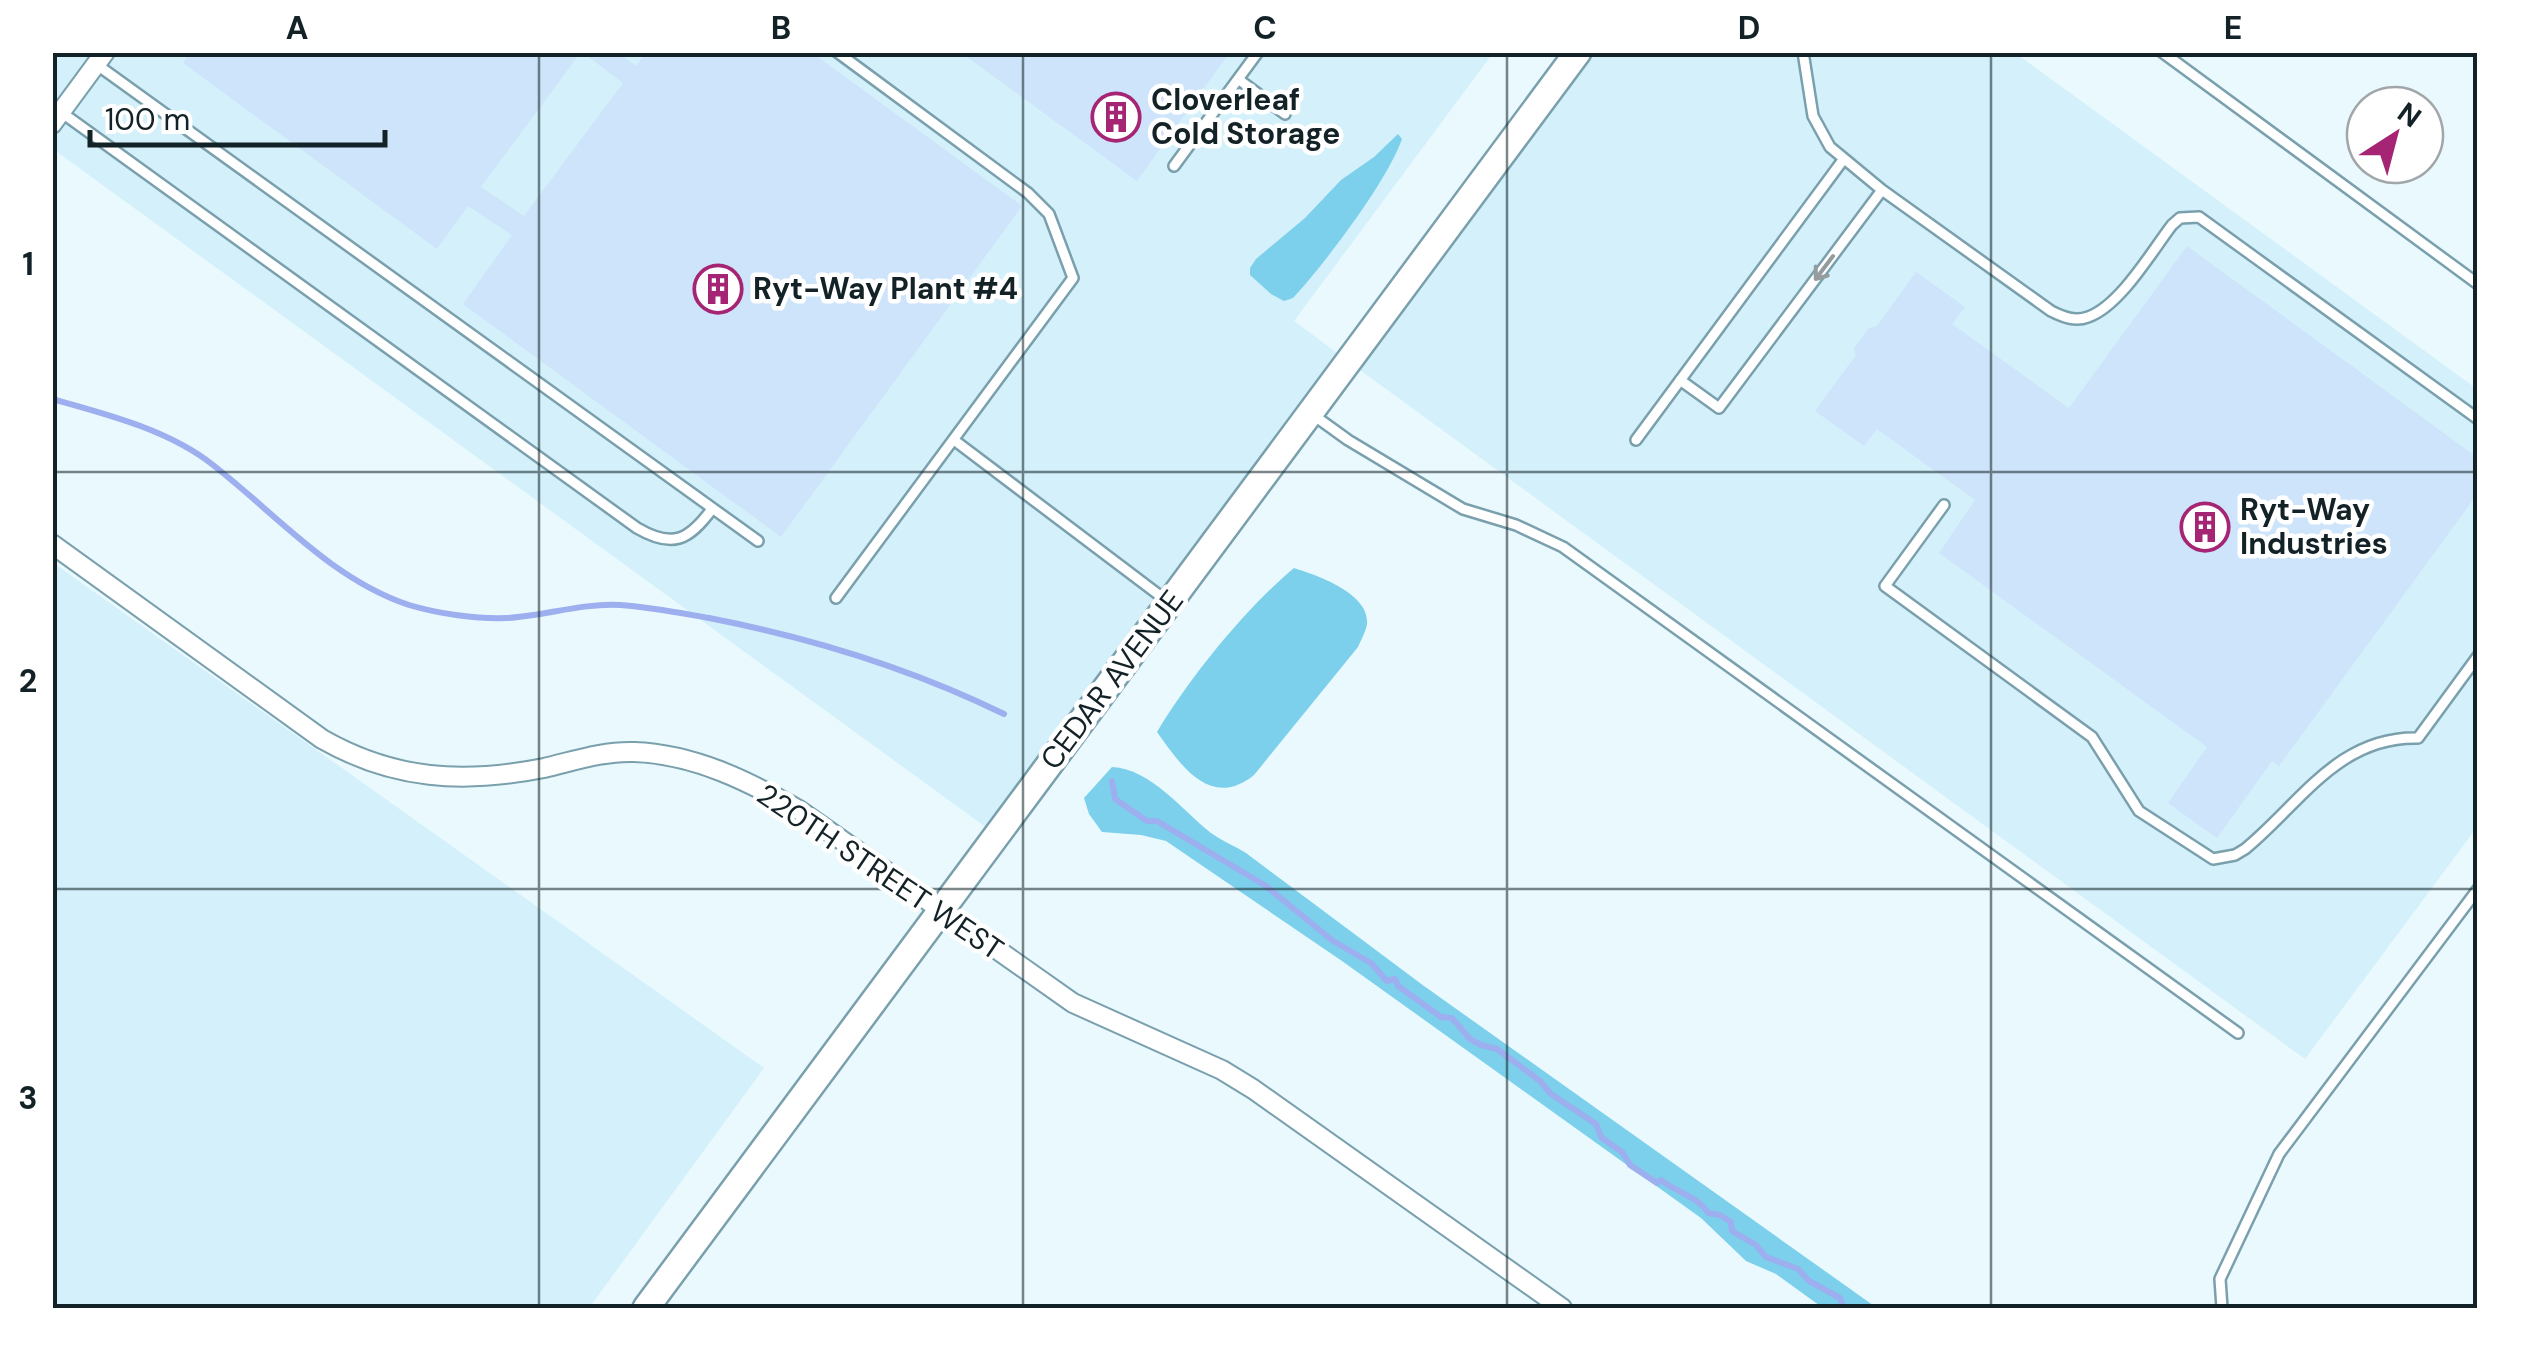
<svg xmlns="http://www.w3.org/2000/svg" width="2530" height="1361" font-family="'DM Sans',sans-serif">
	<style>
		.built { fill: #d3f0fb }
		.green { fill: #7cd0eb }
		.lines { fill: none; stroke-linecap: round; stroke-linejoin: round }
		.stream { stroke: #9dafef; stroke-width: 6 }
		.building { fill: #cee4fa }
		.lane-casing { stroke: #7aa0ad; stroke-width: 14 }
		.street-casing { stroke: #7aa0ad; stroke-width: 22 }
		.secondary-casing { stroke: #7aa0ad; stroke-width: 30 }
		.lane { stroke: #fff; stroke-width: 9 }
		.street { stroke: #fff; stroke-width: 18 }
		.secondary { stroke: #fff; stroke-width: 25 }
		.oneway { stroke: #959c9e }
		.grid { fill: none; stroke: #132227; stroke-width: 2.5; stroke-opacity: 0.55 }
		.labels { text-anchor: middle; stroke-width: 9; stroke-linejoin: round; paint-order: stroke }
		.poi-label { font-size: 30px; font-weight: bold; fill: #132227; stroke: #fff; text-anchor: start }
		.street-label { font-size: 30px; fill: #132227; stroke: #fff }
		.neatline { fill: none; stroke: #132227; stroke-width: 4 }
		.grid-label { font-size: 32px; text-anchor: middle; font-weight: bold; fill: #132227 }
	</style>
	<rect width="100%" height="100%" fill="#e9f9fe"/>
	<path class="built" d="M53 53H1493L1294 321 1349 362 1578 53H2015L2477 389V827L2305 1059 1349 362 998 836 53 149Z
		M52 562 764 1068 589 1308H53Z"/>
	<path class="green" d="M1398 134 1402 139C1388 180 1324 265 1293 298L1284 301 1271 294 1250 275V268L1256 259 1305 218 1341 180 1374 157Z
		M1294 568C1316 575 1370 593 1367 624 1366 631 1361 640 1358 647L1254 775C1211 810 1181 766 1157 732 1190 677 1245 609 1294 568Z
		M1112 767C1151 769 1182 810 1211 833 1222 841 1235 846 1246 853L1424 986 1877 1308H1823L1776 1274 1746 1261 1701 1218 1342 961 1166 841 1141 835 1102 832 1089 814 1084 798Z"/>
	<g class="lines">
		<path class="stream" d="M52 399C106 414 169 430 213 465 276 514 331 579 409 605 439 614 476 619 507 618 545 616 581 603 620 605 650 607 680 613 709 618 812 638 910 668 1004 714
			M1112 781 1115 799 1147 821H1157L1266 886 1333 941 1371 963 1387 981 1395 979 1398 986 1441 1017 1452 1018 1470 1039 1481 1045 1497 1049 1540 1081 1551 1094 1596 1124 1601 1137 1623 1153 1630 1165 1657 1183 1661 1180C1677 1193 1698 1196 1708 1213L1720 1215 1731 1222 1732 1231 1756 1245 1766 1257 1798 1269 1809 1281 1840 1298 1844 1308"/>
	</g>
	<path class="building" d="M190 52H581L481 187 524 216 623 83 582 52H618L636 66 646 52H811L1022 206 781 537 463 304 512 235 468 206 437 249 183 63Z
		M960 52H1230L1137 181Z
		M2187 246 2478 458V493L2279 766 2272 761 2217 838 2168 803 2207 747 1939 553 1975 500 1877 429 1864 446 1815 411 1856 355 1854 348 1869 328 1877 326 1916 272 1965 307 1952 324 2069 408Z"/>
	<g class="lines">
		<g class="lane-casing">
			<path id="lane" d="M1803 52 1813 116 1830 147 1882 190 2051 311C2063 317 2075 322 2088 317 2120 306 2152 251 2172 225L2180 218 2199 217 2478 419
				M2162 52 2478 284
				M96 64 758 541
				M1238 79 1285 114
				M61 112 637 528C673 549 689 540 712 509
				M1174 166 1258 52
				M1680 380 1719 408 1882 190
				M1312 414 1348 440 1463 509 1516 525 1563 547 2238 1033
				M954 440 1167 601
				M1636 440 1843 160
				M1944 505 1885 586 2092 737 2139 811 2213 859 2235 855 2245 849C2300 804 2338 736 2418 738L2478 656
				M836 598 1073 278 1049 214 1028 193 837 52
				M2222 1308 2220 1279 2279 1154 2478 889"/>
		</g>
		<g class="street-casing">
			<path id="street" d="M52 124 105 52
				M52 544 322 739C394 780 463 784 544 768 574 761 603 751 634 752 694 754 748 781 799 810L1073 1003 1222 1070 1253 1089 1562 1308"/>
		</g>
		<g class="secondary-casing">
			<path id="secondary" d="M646 1308 1578 52"/>
		</g>
		<use href="#lane" class="lane"/>
		<use href="#street" class="street"/>
		<use href="#secondary" class="secondary"/>
	</g>
	<defs><path id="oneway-shaft" d="M-6 0H5M1.5-3L5.5 0L1.5 3" fill="none" stroke-width="1.6" stroke-linecap="round" stroke-linejoin="round" transform="scale(2.5)"/></defs>
	<use class="oneway" href="#oneway-shaft" transform="translate(1824 268) rotate(127)"/>
	<path class="grid" d="M539 52V1308M1023 52V1308M1507 52V1308M1991 52V1308M52 472H2478M52 889H2478"/>
	<defs>
		<g id="building-ring" transform="scale(2.5)"><circle r="9.5" fill="#fff" stroke="#a52474" stroke-width="1.5"/><path d="M-4-6H4V6H1V3H-1V6H-4ZM-2.5-4.3h1.7v1.8h-1.7ZM.8-4.3h1.7v1.8H.8ZM-2.5-1h1.7V.8h-1.7ZM.8-1h1.7V.8H.8Z" fill="#a52474"/></g>
	</defs>
	<g fill-rule="evenodd">
		<use href="#building-ring" x="1116" y="117"/>
		<use href="#building-ring" x="718" y="289"/>
		<use href="#building-ring" x="2205" y="527"/>
	</g>
	<g class="labels">
		<g class="poi-label">
			<text x="1151" y="110">Cloverleaf<tspan x="1151" dy="34">Cold Storage</tspan></text>
			<text x="753" y="299">Ryt-Way Plant #4</text>
			<text x="2240" y="520">Ryt-Way<tspan x="2240" dy="34">Industries</tspan></text>
		</g>
		<g class="street-label">
			<text transform="translate(1112 680) rotate(-53)" y="10">CEDAR AVENUE</text>
			<text transform="translate(880 872) rotate(34)" y="10">220TH STREET WEST</text>
		</g>
	</g>
	<rect width="2530" height="1361" fill="none" stroke="#ffffff" stroke-width="110"/>
	<g transform="translate(2395 135) rotate(36)"><circle r="48" fill="#ffffff" stroke="#a1a7a9" stroke-width="2.5"/>
	<path d="M0-8L18 38L0 25L-18 38Z" fill="#a52474"/>
	<text y="-15" font-size="28" font-weight="bold" text-anchor="middle" fill="#132227">N</text>
	</g>
	<path d="M90 130v15h295v-15" fill="none" stroke="#132227" stroke-width="5"/>
	<text x="105" y="130" font-size="30" fill="#132227" stroke="#ffffff" stroke-width="8" paint-order="stroke">100 m</text>
	<rect x="55" y="55" width="2420" height="1251" class="neatline"/>
	<g class="grid-label">
		<text x="297" y="39">A</text>
		<text x="781" y="39">B</text>
		<text x="1265" y="39">C</text>
		<text x="1749" y="39">D</text>
		<text x="2233" y="39">E</text>
		<text x="28" y="275">1</text>
		<text x="28" y="692">2</text>
		<text x="28" y="1109">3</text>
	</g>
</svg>
